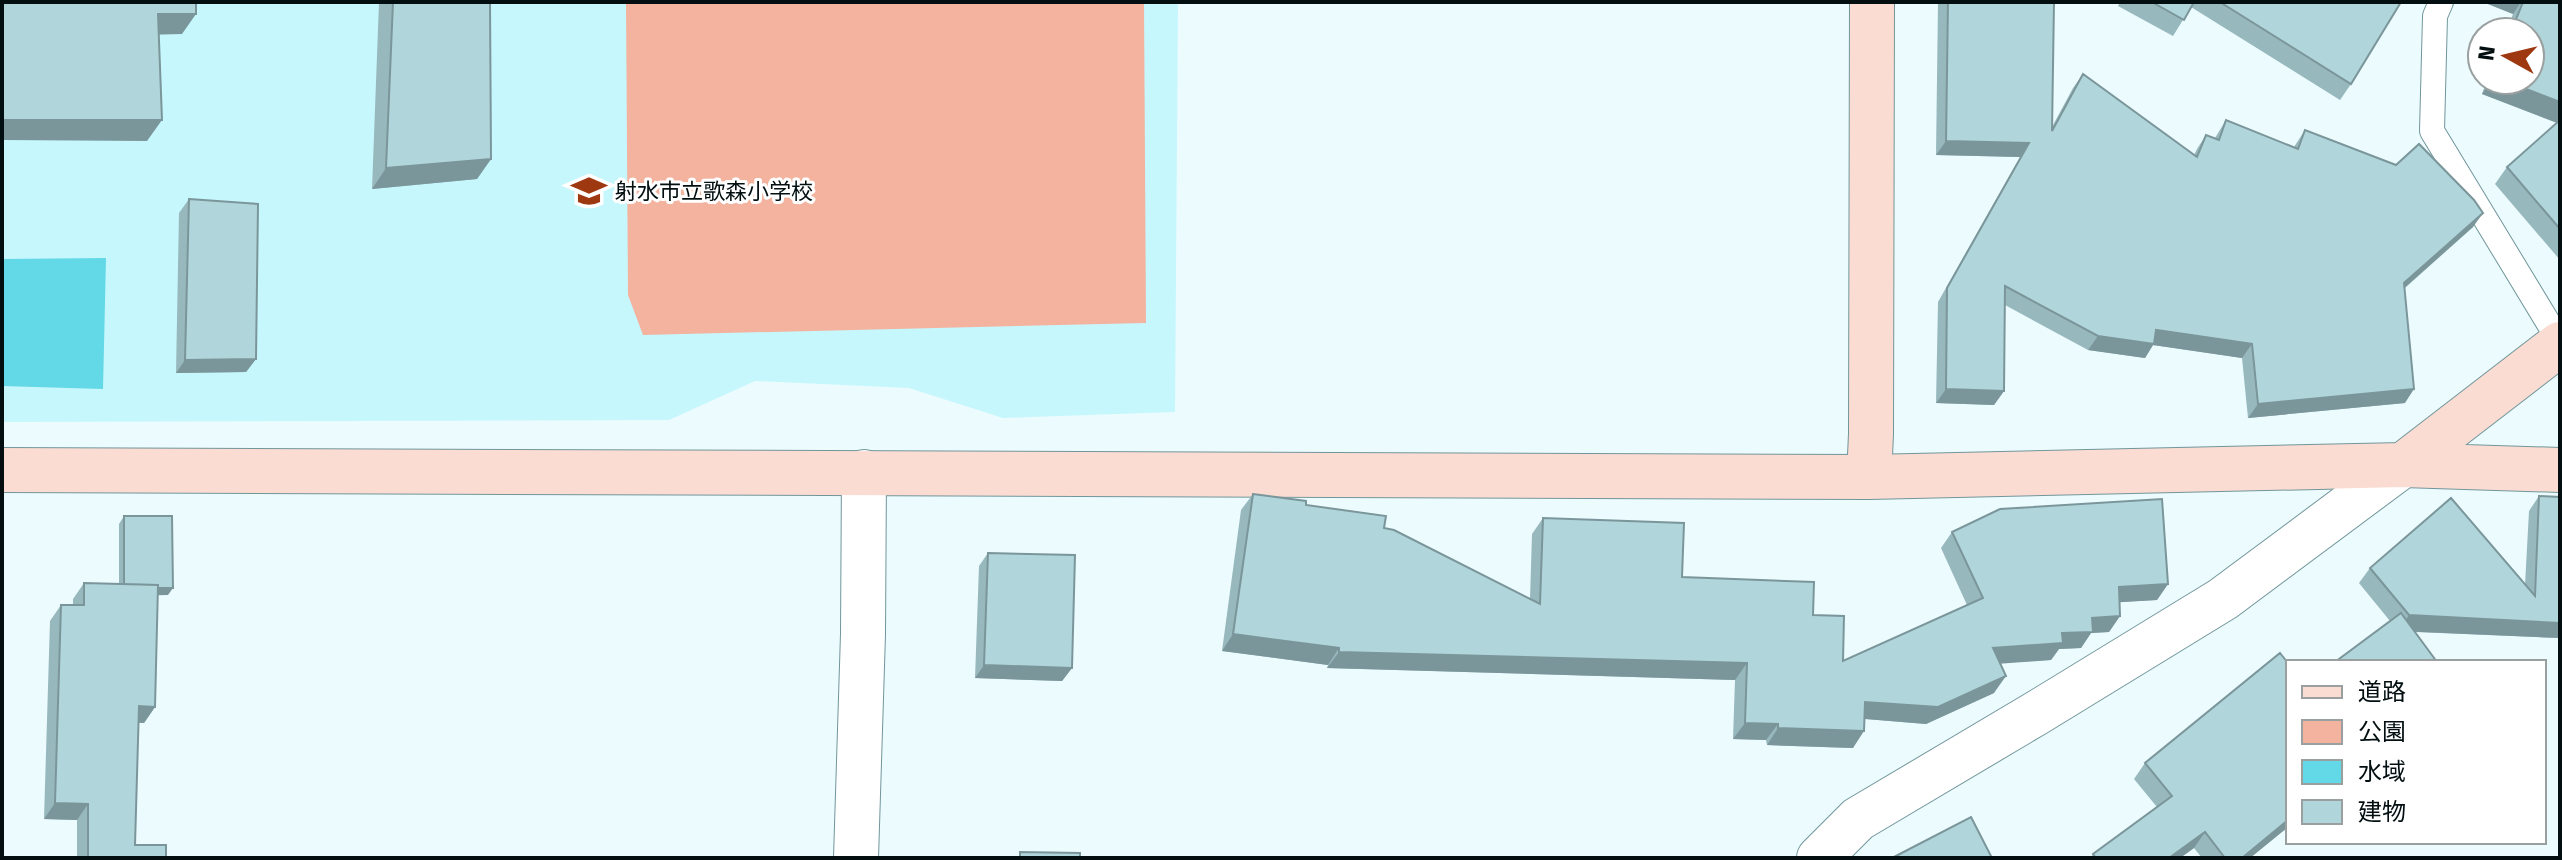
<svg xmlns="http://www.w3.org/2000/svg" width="2562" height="860" font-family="'Fira Sans','Noto Sans JP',sans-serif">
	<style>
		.built { fill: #c6f7fd }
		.green { fill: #f3b39f }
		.water { fill: #63d8e6 }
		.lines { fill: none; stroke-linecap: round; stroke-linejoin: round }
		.lane-casing { stroke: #71969b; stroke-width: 26 }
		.street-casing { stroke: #71969b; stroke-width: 46 }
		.secondary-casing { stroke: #71969b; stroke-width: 46 }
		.lane { stroke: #fff; stroke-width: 24 }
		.street { stroke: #fff; stroke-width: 44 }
		.secondary { stroke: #fbdcd2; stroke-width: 44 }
		.wall { fill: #97b8bd }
		.shaded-wall { fill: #7b969a }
		.building { fill: #b0d6dc; stroke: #7b969a; stroke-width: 2 }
		.labels { text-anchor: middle; stroke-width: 6; stroke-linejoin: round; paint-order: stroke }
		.poi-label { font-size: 22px; fill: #020e10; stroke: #fff; text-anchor: start }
	</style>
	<rect width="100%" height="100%" fill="#ecfbfe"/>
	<path class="built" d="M2 2H1178L1175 412 1003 418 909 388 755 381 669 420 2 422Z"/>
	<path class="green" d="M626 2H1144L1146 323 643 335 628 295Z"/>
	<path class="water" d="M106 258 103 389 2 386V259Z"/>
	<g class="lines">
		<g class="lane-casing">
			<path id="lane" d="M2441 2 2435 16 2432 131 2560 342"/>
		</g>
		<g class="street-casing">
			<path id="street" d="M856 858 863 634 864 472
				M1819 858 1858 819 2035 714 2223 599 2403 465"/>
		</g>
		<g class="secondary-casing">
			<path id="secondary" d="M2403 465 2560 344
				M2 470 1869 477 2403 465 2560 470
				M1869 477 1871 434 1872 2"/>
		</g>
		<use href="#lane" class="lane"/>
		<use href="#street" class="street"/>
		<use href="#secondary" class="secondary"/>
	</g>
	<path class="wall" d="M379 2H490L491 159 477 179 372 189Z
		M1938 2H2054L2052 127 2073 88 2083 74 2194 155 2197 149 2206 135 2215 138 2226 120 2294 147 2305 130 2473 227 2405 288V403L2248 418 2242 358 2153 345 2145 358 2088 350 2005 305 2004 391 1994 405 1936 403 1938 302 2020 157 1936 155Z
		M2120 2H2401L2351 84 2340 100 2191 7 2173 36 2118 6Z
		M2483 2H2560V260L2495 184 2507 167 2557 123 2482 94 2487 80H2530V32H2506L2513 14Z
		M189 199 256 359 246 372 176 373 179 213Z
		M1253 494 1306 505 1384 528 1530 599 1532 534 1543 518 1682 577 1813 615 1843 661 1967 605 1941 548 1952 532 2168 584 2157 600 2120 602V616L2109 632 2091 633 2081 648 2059 649 2051 660 2000 663 1994 693 1926 724 1865 719 1853 748 1767 745 1766 740 1733 739 1735 680 1327 668 1328 665 1222 651 1241 510Z
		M2539 496 2560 497V638L2415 632 2390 621 2359 583 2370 568 2525 585 2529 511Z
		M124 516 168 595H158L155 707 144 723H138L135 845 166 858H77V820L44 819 50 621 61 605H73V599L84 583 119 584V524Z
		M988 553 1072 668 1062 681 975 678 979 566Z
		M2288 663V827L2250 858H2202L2194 848 2180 858H2091L2093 854 2157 807 2134 779 2145 763Z"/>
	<path class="shaded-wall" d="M2483 2H2521L2513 14Z
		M158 14H196L182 34 143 35Z
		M2491 80H2503L2560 102V124L2482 94Z
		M2 120H162L147 141 2 140Z
		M1946 141 2029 143 2020 157 1936 155Z
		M491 159 477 179 372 189 386 168Z
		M2483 213 2473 227 2394 297 2404 283Z
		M2156 330 2252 344 2242 358 2153 345 2145 358 2088 350 2098 336Z
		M256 359 246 372 176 373 185 360Z
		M1946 389 2004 391 1994 405 1936 403Z
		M2414 389 2405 403 2248 418 2258 404Z
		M2168 584 2157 600 2107 603 2119 587Z
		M124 588H173L168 595 119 596Z
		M2409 615 2560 623V638L2398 631Z
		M2120 616 2109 632 2091 633 2081 648 2059 649 2051 660 1982 665 1993 648 2062 633 2092 618Z
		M1233 634 1339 648 1328 665 1222 651Z
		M1339 652 1747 663 1735 680 1327 668Z
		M984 665 1072 668 1062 681 975 678Z
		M2006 676 1994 693 1926 724 1854 718 1865 702Z
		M139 706 155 707 144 723 128 722Z
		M1745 723 1778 724 1766 740 1733 739Z
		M1778 728 1864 731 1853 748 1767 745Z
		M55 803 88 804 77 820 44 819Z
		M2288 820V827L2250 858H2242Z
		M2205 832 2194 848 2180 858H2169Z"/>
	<path class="building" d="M2 2H196V14H158L162 120H2Z
		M393 2H490L491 159 386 168Z
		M1948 2H2054L2052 131 2083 74 2197 157 2206 135 2219 140 2226 120 2298 149 2305 130 2396 165 2419 144 2474 200 2483 213 2404 283 2414 389 2258 404 2252 344 2156 330 2154 344 2098 336 2005 286 2004 391 1946 389 1947 288 2029 143 1946 141Z
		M2152 2H2194L2184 20Z
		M2220 2H2401L2351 84Z
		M2523 2H2560V102L2503 80H2530V32H2511Z
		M2560 120V229L2507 167Z
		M189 199 258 204 256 359 185 360Z
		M1253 494 1306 501V505L1386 516 1384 528 1394 530 1540 604 1543 518 1684 523 1682 577 1814 582 1813 615 1844 616 1843 661 1983 598 1952 532 2000 509 2162 499 2168 584 2119 587 2120 616 2092 618 2093 632 2062 633 2063 643 1993 648 2006 676 1938 707 1865 702 1864 731 1778 728V724L1745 723 1747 663 1339 652V648L1233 634Z
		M2539 496 2560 497V623L2409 615 2370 568 2451 498 2535 596Z
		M124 516H172L173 588H158V585L124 584Z
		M988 553 1075 555 1072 668 984 665Z
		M84 583 158 585 155 707 139 706 135 845H166V858H88V804L55 803 61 605H84Z
		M2401 613 2437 662H2335Z
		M2280 653 2288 663V820L2242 858H2225L2205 832 2169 858H2096L2093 854 2172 796 2145 763Z
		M1971 817 1992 858H1892Z
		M1020 852 1080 853V858H1020Z"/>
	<defs>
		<g id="school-bare" transform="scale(2.76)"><path d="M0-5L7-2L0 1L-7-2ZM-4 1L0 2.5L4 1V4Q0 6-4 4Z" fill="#9e3810" stroke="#fff" stroke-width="2.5" paint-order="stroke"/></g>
	</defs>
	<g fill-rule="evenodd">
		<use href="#school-bare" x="589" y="191"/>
	</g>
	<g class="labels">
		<g class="poi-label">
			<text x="615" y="199">射水市立歌森小学校</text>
		</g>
	</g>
	<rect width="2562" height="860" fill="none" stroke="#020e10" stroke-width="8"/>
	<rect x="2286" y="660" width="260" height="184" fill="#ffffff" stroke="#9a9f9f" stroke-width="2"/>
	<rect x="2302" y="686" width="40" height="12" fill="#fbdcd2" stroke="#9a9f9f" stroke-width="2"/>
	<text x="2358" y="700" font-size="24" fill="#020e10">道路</text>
	<rect x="2302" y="720" width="40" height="24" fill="#f3b39f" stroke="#9a9f9f" stroke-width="2"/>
	<text x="2358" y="740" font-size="24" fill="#020e10">公園</text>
	<rect x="2302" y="760" width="40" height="24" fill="#63d8e6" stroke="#9a9f9f" stroke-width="2"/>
	<text x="2358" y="780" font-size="24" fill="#020e10">水域</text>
	<rect x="2302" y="800" width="40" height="24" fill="#b0d6dc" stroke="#9a9f9f" stroke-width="2"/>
	<text x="2358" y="820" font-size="24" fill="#020e10">建物</text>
	<g transform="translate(2506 56) rotate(278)"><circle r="38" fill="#ffffff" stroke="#9a9f9f" stroke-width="2"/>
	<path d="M0-6L14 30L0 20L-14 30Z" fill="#9e3810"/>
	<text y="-12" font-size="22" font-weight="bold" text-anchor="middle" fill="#020e10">N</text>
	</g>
</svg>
